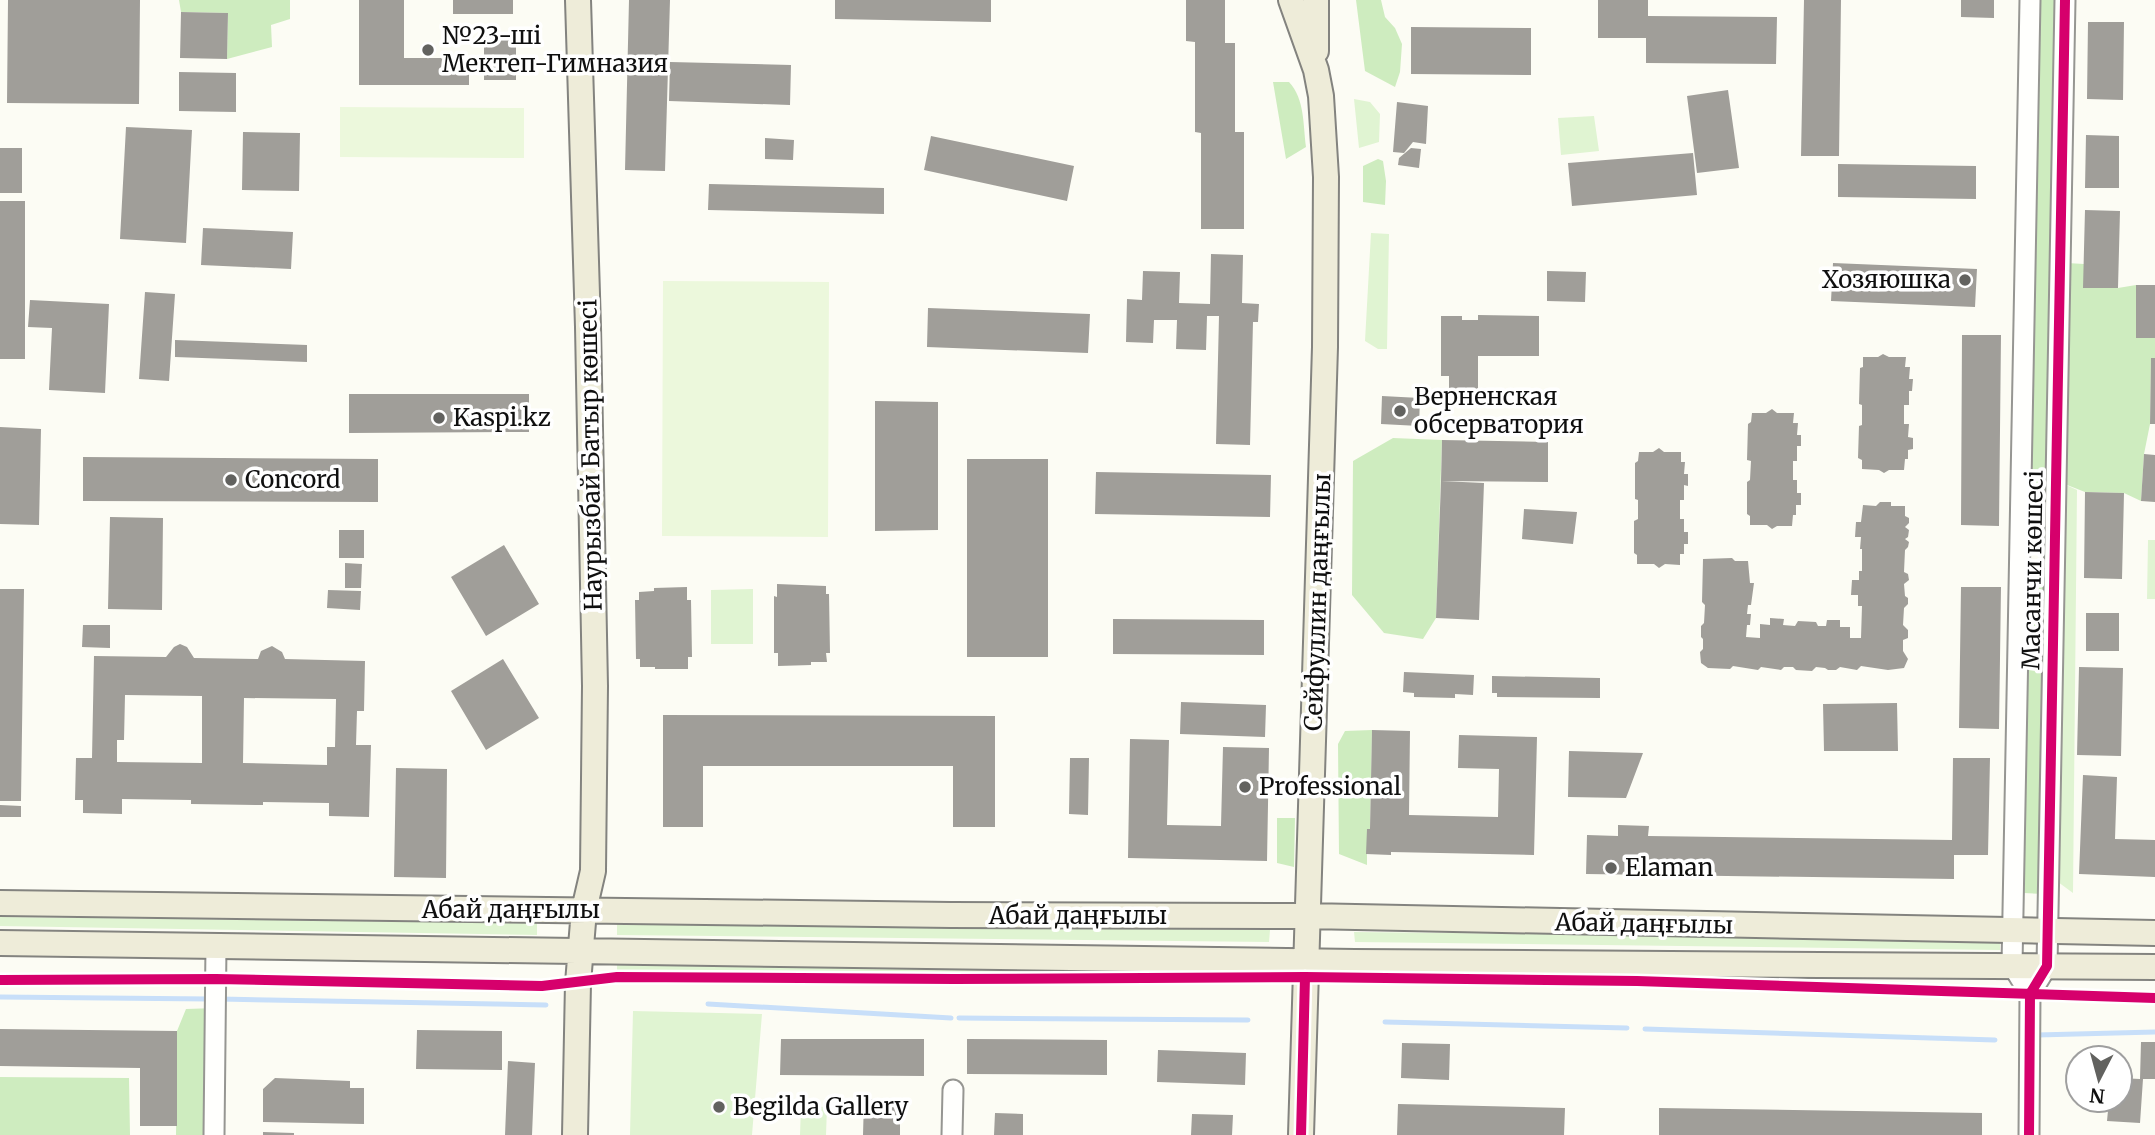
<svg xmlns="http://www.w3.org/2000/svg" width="2155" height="1135" font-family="Merriweather,serif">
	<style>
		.green { fill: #e0f4d2 }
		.forest { fill: #ceecbf }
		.pitch { fill: #ecf8dc }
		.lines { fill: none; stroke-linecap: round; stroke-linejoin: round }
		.stream { stroke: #c8dff9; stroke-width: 5 }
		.building { fill: #a09e99; fill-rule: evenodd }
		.minor-casing { stroke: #969692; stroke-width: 23 }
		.major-casing { stroke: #83837f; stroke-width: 28 }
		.minor { stroke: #fffffd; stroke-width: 19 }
		.major { stroke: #eeecd9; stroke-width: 24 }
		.cycleway-casing { stroke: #fff; stroke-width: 15 }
		.cycleway { stroke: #d6006c; stroke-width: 10 }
		.poi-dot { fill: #62625f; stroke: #fff; stroke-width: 2.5 }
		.labels { text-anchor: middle; stroke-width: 7; stroke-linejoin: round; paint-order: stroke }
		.poi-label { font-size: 24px; fill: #0f0f0f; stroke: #fff; text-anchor: start }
		.street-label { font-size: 24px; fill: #0f0f0f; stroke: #fff }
	</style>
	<rect width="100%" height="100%" fill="#fcfcf4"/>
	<path class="green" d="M1354 99 1370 102 1380 114 1379 142 1359 148Z
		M1594 116 1599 151 1561 155 1558 118Z
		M1371 233 1389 234 1387 349H1378L1365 341Z
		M2062 483 2077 490 2073 893 2058 882Z
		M2148 540H2155V599H2147Z
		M753 589V644H711V590Z
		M0 917 537 923V935L0 926Z
		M617 923 1270 930 1269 942 617 935Z
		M1354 932 2000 939V950L1355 942Z
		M617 952 1269 961V978L617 977Z
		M633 1011 762 1014 752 1135H630Z
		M801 1106 827 1107 826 1135H800Z"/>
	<path class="forest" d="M179 0H290V19L271 25 272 47 227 59 228 13 181 12Z
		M1356 0H1381L1385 17 1395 28 1402 44 1400 72 1395 87 1365 71Z
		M2037 0H2058L2050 549 2044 553 2031 549Z
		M1273 82H1289C1305 99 1303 125 1306 147L1286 159Z
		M1378 159 1383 161 1386 181 1385 205 1363 202V166Z
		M2067 263 2084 264V287L2118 288 2136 285V337L2155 338V358H2151L2150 424 2144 454 2141 501 2124 493 2085 492 2062 483Z
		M1393 438 1442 440 1436 618 1423 639 1384 633 1352 595 1353 461Z
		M2037 568 2047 569 2044 894 2024 893 2029 574Z
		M1372 730 1370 829 1367 830V865L1339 854 1338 744 1345 731Z
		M1277 818H1295L1294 867 1277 863Z
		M216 1008 214 1135H176L177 1031 186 1009Z
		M0 1077 129 1078 130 1135H0Z"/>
	<path class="pitch" d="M340 107 524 108V158L340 157Z
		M663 281 829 282 828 537 662 536Z"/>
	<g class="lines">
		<path class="stream" d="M0 997 210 999
			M220 999 546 1005
			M708 1004 951 1018
			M959 1018 1248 1020
			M1385 1022 1627 1028
			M1645 1029 1995 1040
			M2037 1035 2155 1032"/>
	</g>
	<path class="building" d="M8 0H140L139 104 7 103Z
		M359 0H404V58H469V85H359Z
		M453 0H513V14H453Z
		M629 0H670L665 171 625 170Z
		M835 0H991V22L835 19Z
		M1186 0H1225V43H1235V132H1244V229H1201V133L1195 132V42L1186 41Z
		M1598 0H1648V16L1777 17 1776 64 1646 63V38H1598Z
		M1804 0H1841L1839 156H1801Z
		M1961 0H1994V18L1961 17Z
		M181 12 228 13 227 59 180 58Z
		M2088 22H2124L2123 100 2087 99Z
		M1411 27 1531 28V75L1411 74Z
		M484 33H516V80H484Z
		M670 62 791 65 790 105 669 101Z
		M179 72 236 73V112L179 111Z
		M1728 90 1739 168 1697 173 1687 96Z
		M1397 102 1428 106 1426 144 1413 142 1404 153 1393 152Z
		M126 127 192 130 186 243 120 239Z
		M243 132 300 133 299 191 242 190Z
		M2086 135 2119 136V188H2085Z
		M931 136 1074 166 1067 201 924 170Z
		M765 138 794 140 793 160 765 159Z
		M0 148H22V193H0Z
		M1411 148 1421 149 1419 168 1398 165 1399 158Z
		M1693 153 1697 195 1572 206 1568 163Z
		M1838 164 1976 166V199L1838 197Z
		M709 184 884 188V214L708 210Z
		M0 201H25V359H0Z
		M2085 210 2120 211 2118 288H2083Z
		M203 228 293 232 291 269 201 265Z
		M1211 254 1243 255 1242 303 1259 304 1258 322H1253L1250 445 1216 444 1219 316H1207L1206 350 1176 349 1177 320H1154L1153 343 1126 342 1127 299 1142 300 1143 271 1180 272 1179 303 1210 304Z
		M1833 263 1977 269 1975 307 1831 301Z
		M1547 271 1586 272 1585 302 1547 301Z
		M2136 285H2155V338H2136Z
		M145 292 175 294 169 381 139 379Z
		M30 300 109 304 105 393 49 390 52 328 28 327Z
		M928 308 1090 314 1088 353 927 347Z
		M1478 315 1539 316V356H1478V398H1449V376H1441V316H1462V320H1478Z
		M1962 335H2001L1999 526 1961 525Z
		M175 340 307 345V362L175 357Z
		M1883 354 1889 357H1906L1905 367H1910L1909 379H1913L1912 391H1909V405H1904V424H1909L1908 437 1913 438V449L1908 450V459H1905L1904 470H1889L1884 473 1879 470 1862 469V460L1858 458 1859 426 1862 425V405L1859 404 1860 368 1863 367V357H1878Z
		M2151 358H2155V424H2150Z
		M349 394H529V432L349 433Z
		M1382 396 1420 398 1419 426 1381 424Z
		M875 401 938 402V530L875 531Z
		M1772 409 1777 413H1794L1793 423H1798L1797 435H1801V446H1797V461H1793V480H1797V493H1801V505H1796V515H1793L1792 526H1777L1772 529 1767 525H1750V516L1747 514V482L1750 480 1751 461 1747 460 1748 424 1751 422 1752 413H1766Z
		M0 427 41 429 39 525 0 524Z
		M1442 440 1548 442V482L1441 481Z
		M1659 448 1664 452H1681V462H1685L1684 474H1688V486L1684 485V500H1680V519H1684V532H1688V544H1684V554H1680V565L1665 564 1659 568 1654 564H1637V555L1634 553V521L1638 519V500L1635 499V463L1638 461 1639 452H1653Z
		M2144 454 2155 455V502L2141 501Z
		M83 457 378 459V502L83 501Z
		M967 459H1048V657H967Z
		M1096 472 1271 475 1270 517 1095 514Z
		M1441 481 1484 483 1479 620 1436 618Z
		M2085 492 2124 493 2122 579 2084 578Z
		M1880 502H1891V506H1905V516L1909 518V523L1905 527 1909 530 1908 537 1905 539 1909 542 1908 547 1905 550 1904 572 1908 574 1909 580 1904 584 1905 596 1908 598V604L1904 608 1903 625 1908 630V638L1903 640V651L1908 659 1904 668 1888 670 1861 666 1857 670 1840 667 1836 670H1828L1825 668 1816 667 1812 671 1796 670 1793 667H1784L1781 670 1761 667 1758 670 1733 666 1730 669 1708 668 1701 663 1700 652 1703 649V639L1701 637V626L1704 623 1705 605 1702 602 1703 559 1732 558 1735 561H1748L1750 583H1754L1751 605H1748L1747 614H1751L1750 625H1747L1746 637 1760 638V624L1770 625V618L1784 619 1783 625 1795 626 1798 621 1816 622 1818 626H1826L1827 620H1840V627H1850V638H1861L1862 606H1858V595H1851L1852 580H1859V571H1862V549H1860L1861 537H1855L1856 522H1861L1863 505 1876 506Z
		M1524 509 1577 512 1573 544 1522 539Z
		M110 517 163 518 162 610 108 609Z
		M339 530H364V558H339Z
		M504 545 539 604 486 636 451 577Z
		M345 563 362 564 361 588H345Z
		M777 584 826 586V594H829L830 653H826L827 662H811V665L778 666V653H774V596L777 597Z
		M687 587V600H691L692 657H688V669H655V667H640V659H636L635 600H639V592L654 591V588Z
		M1961 587H2001L1999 729 1959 728Z
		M0 589H24L21 801H0Z
		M328 590 361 591 360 610 327 608Z
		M2086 613H2119V651H2086Z
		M1113 619 1264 620V655L1113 654Z
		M83 625H110V648L82 647Z
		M180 644 187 647 194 658 258 659 261 651 272 646 282 652 285 659 365 661 364 711H357L356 745H371L369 817 329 816V803L263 802V805L191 804V800L122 799V814L83 813V800H75L76 758H92L94 656 166 657 174 647ZM125 695 202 696V763L117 762V740H124ZM244 698 336 699 335 747H327V765L243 763Z
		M503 659 539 718 486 750 451 691Z
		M2079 667 2123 668 2121 756 2077 755Z
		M1404 672 1474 675 1473 695 1455 694V698L1414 697V693L1403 692Z
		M1492 676 1600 678V698L1497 697V693H1492Z
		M1181 702 1266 705 1265 737 1180 734Z
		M1897 703 1898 751H1824L1823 704Z
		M663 715 995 716V827H953V766H703V827H663Z
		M1372 730 1410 731 1409 815 1498 817 1499 769 1458 768 1459 735 1537 737 1534 855 1391 852V855L1366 854 1367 829H1370Z
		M1130 739 1169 740 1167 825 1221 826 1223 747 1269 748 1267 861 1128 858Z
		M1569 751 1643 753 1626 798 1568 797Z
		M1070 758H1089L1088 815 1069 814Z
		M1953 758H1990L1988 855H1954V879L1586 874 1587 835 1618 836V825L1649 826 1648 836 1952 840Z
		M396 768 447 769 446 878 394 877Z
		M2083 775 2117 777 2115 839 2155 840V877L2079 874Z
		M0 805 21 806V817H0Z
		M0 1029 177 1031V1126H140V1068L0 1066Z
		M417 1030 502 1031V1070L416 1069Z
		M781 1039H924V1076L780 1075Z
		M967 1039 1107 1040V1075L967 1074Z
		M2141 1042H2155V1079H2143L2140 1123 2107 1121 2109 1100H2120V1078L2140 1079Z
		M1402 1043 1450 1044 1449 1080 1401 1078Z
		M1158 1050 1246 1053 1245 1085 1157 1082Z
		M508 1061 535 1063 532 1135H505Z
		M275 1078 350 1081V1088H364V1124L263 1122V1089Z
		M864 1099 900 1100V1135H863Z
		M1398 1104 1565 1108 1564 1135H1397Z
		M1659 1108 1982 1113V1135H1659Z
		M995 1113 1023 1114V1135H994Z
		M1192 1114 1233 1115 1232 1135H1191Z
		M263 1132 294 1133V1135H263Z"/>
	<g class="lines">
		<g class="minor-casing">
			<path id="minor" d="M2030 994 2012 965 2030 0
				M214 1135 216 945
				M952 1135 953 1090
				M2029 1135 2030 994 2047 966 2065 0"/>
		</g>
		<g class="major-casing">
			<path id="major" d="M1291 0 1316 70 1321 96 1326 177 1325 347 1301 1135
				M1316 0V51
				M0 903 951 915 1307 916 2155 933
				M0 943 1355 962 2155 967
				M575 1135 578 983 584 910 593 871 595 686 588 327 578 0"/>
		</g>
		<use href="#minor" class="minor"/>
		<use href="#major" class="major"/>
		<g class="cycleway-casing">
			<path id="cycleway" d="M0 980 216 979 542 986 617 977 954 979 1305 977 1637 981 2155 998
				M1301 1135 1305 977
				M2029 1135 2030 994 2047 966 2065 0"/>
		</g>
		<use href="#cycleway" class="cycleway"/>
	</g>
	<g class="poi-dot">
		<circle cx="428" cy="50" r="7"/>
		<circle cx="1965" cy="280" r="7"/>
		<circle cx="1400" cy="411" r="7"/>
		<circle cx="439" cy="418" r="7"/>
		<circle cx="231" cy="480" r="7"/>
		<circle cx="1245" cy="787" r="7"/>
		<circle cx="1611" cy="868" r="7"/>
		<circle cx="719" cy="1107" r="7"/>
	</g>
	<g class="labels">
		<g class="poi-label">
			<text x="442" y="44">№23-ші<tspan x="442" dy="28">Мектеп-Гимназия</tspan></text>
			<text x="1951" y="288" text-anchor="end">Хозяюшка</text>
			<text x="1414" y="405">Верненская<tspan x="1414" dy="28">обсерватория</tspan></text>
			<text x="453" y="426">Kaspi.kz</text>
			<text x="245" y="488">Concord</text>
			<text x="1259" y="795">Professional</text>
			<text x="1625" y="876">Elaman</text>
			<text x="733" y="1115">Begilda Gallery</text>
		</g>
		<g class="street-label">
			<text transform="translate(591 455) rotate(-91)" y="8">Наурызбай Батыр көшесі</text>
			<text transform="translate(2033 570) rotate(-89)" y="8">Масанчи көшесі</text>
			<text transform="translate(1318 602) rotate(-88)" y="8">Сейфуллин даңғылы</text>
			<text x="511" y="918">Абай даңғылы</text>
			<text x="1078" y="924">Абай даңғылы</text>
			<text transform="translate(1644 924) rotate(1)" y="8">Абай даңғылы</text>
		</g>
	</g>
	<g transform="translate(2099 1079) rotate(186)"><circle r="33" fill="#ffffff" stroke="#9f9f9f" stroke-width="2"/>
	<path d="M0-5L12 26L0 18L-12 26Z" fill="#62625f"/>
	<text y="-10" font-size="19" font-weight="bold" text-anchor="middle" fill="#0f0f0f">N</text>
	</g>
</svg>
